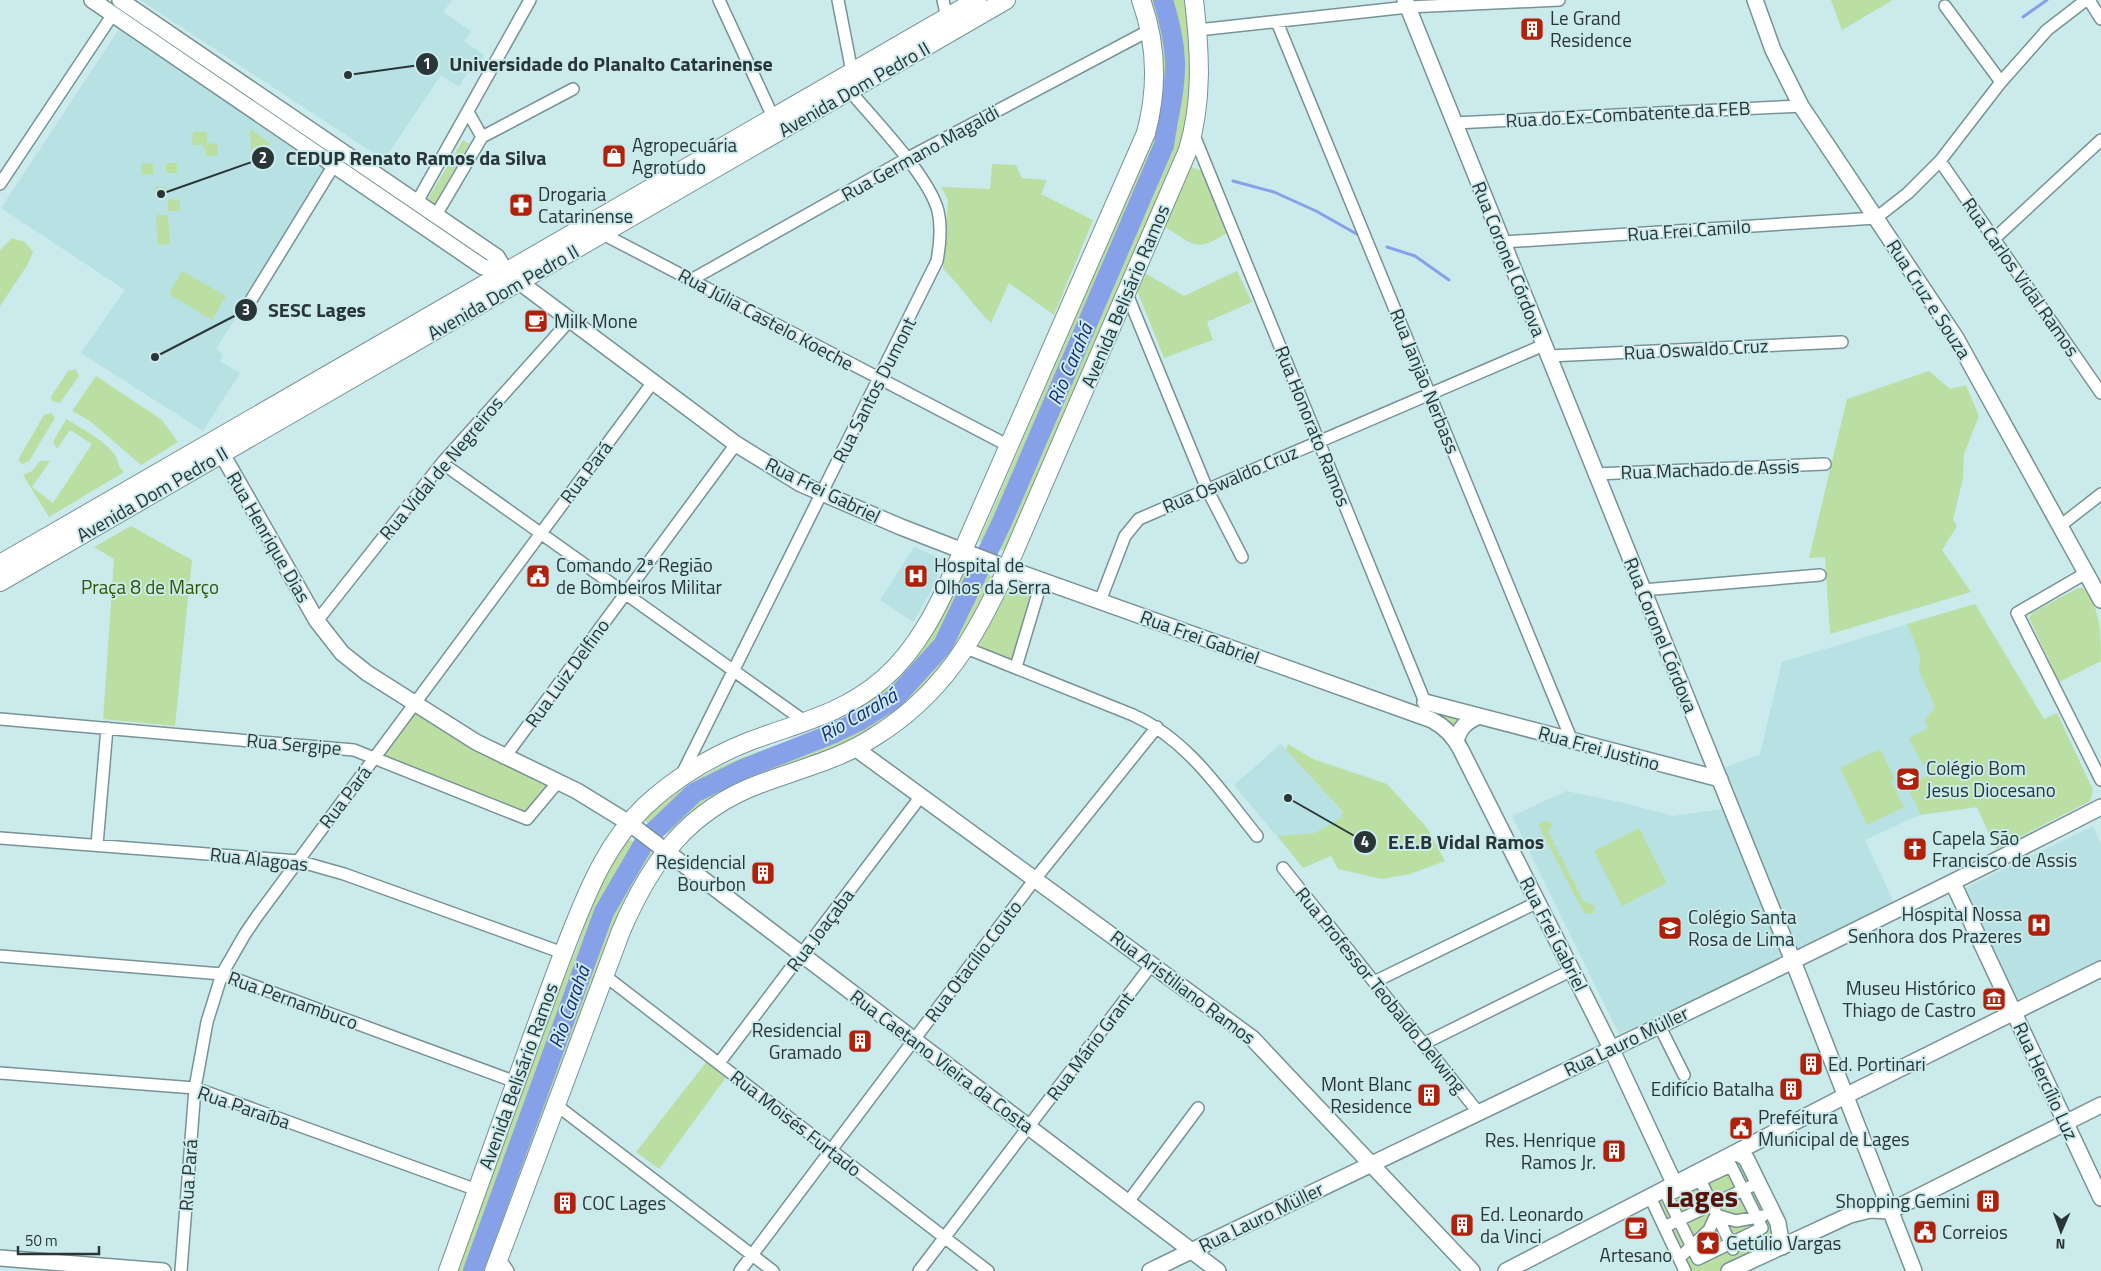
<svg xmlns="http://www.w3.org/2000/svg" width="2101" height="1271" font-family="'Titillium Web',sans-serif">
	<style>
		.built { fill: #b8e1e3 }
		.green { fill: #bbdea3 }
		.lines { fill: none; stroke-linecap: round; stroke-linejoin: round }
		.stream { stroke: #87a1e9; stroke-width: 3 }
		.river { stroke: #87a1e9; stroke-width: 20 }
		.street-casing { stroke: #779395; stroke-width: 14 }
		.secondary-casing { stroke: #779395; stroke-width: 18 }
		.primary-casing { stroke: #779395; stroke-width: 20 }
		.street { stroke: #fff; stroke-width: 11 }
		.secondary { stroke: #fff; stroke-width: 15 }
		.primary { stroke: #fff; stroke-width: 18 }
		.labels { text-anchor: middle; stroke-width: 4; stroke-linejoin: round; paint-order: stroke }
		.poi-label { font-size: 19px; fill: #293536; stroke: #cbeaec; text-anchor: start }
		.street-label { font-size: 19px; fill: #293536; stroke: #cbeaec }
		.park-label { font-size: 19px; fill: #2f5403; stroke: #cbeaec }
		.water-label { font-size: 20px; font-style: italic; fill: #182a7b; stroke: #cbeaec }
		.town-label { font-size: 29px; font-weight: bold; fill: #561309; stroke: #cbeaec }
		.leader { fill: none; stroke: #293536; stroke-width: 2 }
		.callout-dot { fill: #293536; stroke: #cbeaec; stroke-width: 2 }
		.mark-label { font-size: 15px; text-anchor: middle; font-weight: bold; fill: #fff }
		.callout-label { font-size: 20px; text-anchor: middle; font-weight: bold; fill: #293536; stroke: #cbeaec; stroke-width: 4; stroke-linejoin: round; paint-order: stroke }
	</style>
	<rect width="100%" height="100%" fill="#cbeaec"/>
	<path class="built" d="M140 0H452L443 12 471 31 464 41 484 55 475 73 469 70 459 87 441 75 384 160Z
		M121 26 329 167 216 349 223 354 220 361 240 373 203 431 81 353 125 290 1 208Z
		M914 547 944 560 930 593 913 622 880 600Z
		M1975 604 2044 719 2057 713 2093 790 2090 801 1996 849 1977 807 1919 815 1865 840 1894 903 1798 949 1724 768 1760 754 1782 662Z
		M1281 744 1364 836 1303 868 1234 785Z
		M1566 791 1624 803 1673 816 1723 809 1785 956 1619 1034 1512 816Z
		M2093 826 2101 844V960L2015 1001 1961 890Z"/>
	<path class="green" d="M1148 0H1189L1194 38 1186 141 1007 552 979 541 1149 149Z
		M1831 0H1893L1842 30Z
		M250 129 271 144 261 154H251Z
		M193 132H207V143L218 144V156H206V149H203V145H192Z
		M463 140 469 144 434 205 426 202Z
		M153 163V174L142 175 141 164Z
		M166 163H177V173H166Z
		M992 164 1016 165 1022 178 1047 180 1041 194 1093 220 1054 315 1009 283 991 323C973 306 961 286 943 269L948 200 941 187 990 189Z
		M1191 167 1202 171 1227 233C1195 253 1195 245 1165 227Z
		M155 187H166V199H156Z
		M180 199V211H168V200Z
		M156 215H168L170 244 158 245Z
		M12 238 25 242 33 252 28 264 0 306V250Z
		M182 271 226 296 212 320 169 294Z
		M1237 271 1252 302 1207 322 1213 340 1164 358 1137 290 1145 273 1184 296Z
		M76 369 79 376 60 403 52 401 51 397 68 371Z
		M1929 371 1950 389 1966 385 1979 416 1964 454 1963 478 1953 520 1957 526 1942 550 1971 592 1830 634 1825 557 1809 558 1847 399Z
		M96 376 162 420 178 442 141 465 90 421 72 411Z
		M51 413 55 418 29 461 22 464 18 460 44 415Z
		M66 419C79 427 107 442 115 455 119 463 117 465 124 472L49 517 23 475 32 471 40 461H50L32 487 53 503 92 444 70 430 57 449 53 442Z
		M131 526 192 560 175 726 103 719 114 559 94 547Z
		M968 567 997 578 943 669 887 721 840 747 789 764 747 781 672 832 666 834 647 823 646 819C678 787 718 765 760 751 782 743 807 737 828 727 850 716 869 701 888 686L965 568Z
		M1009 584 1032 593 1012 661 978 647Z
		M2078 588H2083C2101 607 2101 635 2101 661L2059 682 2029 618 2032 613Z
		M1975 604 2044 719 2057 713 2093 790 2090 801 1996 849 1977 807 1919 815 1920 813 1907 786 1930 775 1925 764 1923 765 1909 738 1928 728 1925 720 1935 707 1919 671 1920 655 1907 624Z
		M416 707 553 782 526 815 379 756Z
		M1434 708 1464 715 1454 724 1452 730Z
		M1288 744 1313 759 1387 784 1428 829 1445 861 1410 874 1382 879 1338 869 1331 856 1303 868 1278 836 1315 833 1341 818 1343 812 1286 750Z
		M1880 749 1895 779 1891 781 1904 807 1867 825 1840 768Z
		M1543 821H1549L1552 824 1548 834 1552 836 1551 839 1554 841 1553 845 1557 846 1556 850 1559 851 1558 855 1562 856V860L1565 861 1564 865 1567 867 1566 870 1570 871 1569 875 1572 876 1571 880 1575 881V884L1577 886 1576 890 1580 891 1579 895 1582 896 1581 900 1595 906 1594 912 1591 914 1584 913 1540 829 1539 825Z
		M1639 828 1667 883 1622 906 1594 851Z
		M628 840 632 841 652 853 653 858 487 1271H456C497 1164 533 1056 576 950 590 914 601 870 628 840Z
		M707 1061 727 1076 659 1169 636 1152Z
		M1737 1153 1782 1247 1729 1271H1685L1650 1197Z"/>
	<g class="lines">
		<path class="stream" d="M2023 17 2047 0
			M1164 145 1172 149
			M1233 181 1274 192 1316 211 1362 237
			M1387 247 1415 256 1449 280"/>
		<path class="river" d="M473 1271 604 912 647 838 694 793 743 769 832 734 859 721 894 699 943 645 1002 522 1164 145C1168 117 1176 88 1175 61 1174 40 1169 19 1163 0"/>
		<g class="street-casing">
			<path id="street" d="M719 0 773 117
				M838 0 852 72
				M943 0 947 18
				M2089 0 2101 19
				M1945 6 2001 82
				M1277 22 1572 741
				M1198 30 1408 7 1559 0
				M1454 123 1801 106
				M1193 133 1425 702
				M482 137 573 89
				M1940 161 2101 393
				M0 184 113 14
				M417 202 530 0
				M436 215 482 137 468 112
				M603 234 1009 446
				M1995 238 2101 140
				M1503 242 1876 218 1908 193 1940 161 2001 82 2047 30 2086 0
				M691 280 906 159 1150 30
				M1127 294 1207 489 1242 557
				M245 310 334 165
				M1549 356 1842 342
				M442 463 807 723
				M1596 474 1825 464
				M2060 526 2101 494
				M2086 573 2017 613 2101 780
				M1643 590 1820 575
				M1100 601 1125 536 1139 519 1544 345
				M317 621 442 463 570 320
				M966 648 1133 715C1188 740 1220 790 1257 836
				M1016 667 1042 580
				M0 719 354 750 527 819 558 782
				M504 758 736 444
				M681 776 937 261C940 245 942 228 938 211 929 176 874 120 850 91
				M0 838 298 861 344 874 563 953
				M97 845 107 728
				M1283 868 1478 1112
				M0 956 222 974 516 1082
				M604 975 988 1271
				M1374 982 1538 902
				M1659 1025 1684 1075
				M1423 1044 1572 970
				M719 1063 921 796
				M0 1073 195 1088 477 1190
				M555 1104 773 1271
				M1697 1173 1733 1249
				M1664 1190 1698 1259 1762 1228 1727 1158
				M1669 1195 1731 1166
				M1650 1197 1685 1271
				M1128 1202 1198 1108
				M1664 1227 1758 1183
				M499 1258 508 1271
				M1679 1258 1709 1230 1716 1215 1736 1221 1763 1216
				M181 1271 195 1088 207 1022 222 974 245 934 258 915 653 382
				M740 1271 1035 879 1157 727
				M919 1271 1152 964"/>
		</g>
		<g class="secondary-casing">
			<path id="secondary" d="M92 0 483 267 506 272 736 444 801 484 901 527 1007 568 1432 720C1445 727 1454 736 1461 750L1611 1048 1675 1185
				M120 0 497 257 506 272
				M1405 0 1793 961 1914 1271
				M1755 0 1773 50 1801 106 1956 338 2101 600
				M222 454 317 621 342 653 367 673 476 742 577 791 629 823 1218 1271
				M1425 702 1720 779
				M1456 741C1460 727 1466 722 1479 716
				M855 748 1252 1038 1472 1271
				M1953 883 2101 1198
				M1737 1153 1746 1158 1778 1223 1782 1247
				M1890 1211 2101 1105
				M0 1258 163 1271
				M1150 1271C1467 1117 1787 968 2101 807
				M1506 1271 1845 1096 2101 969
				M1729 1271 1850 1215 1870 1210 1890 1211"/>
		</g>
		<g class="primary-casing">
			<path id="primary" d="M0 564 977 0
				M0 582 1006 0
				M448 1271C477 1191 505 1112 534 1032 547 997 559 963 573 928 591 883 609 841 645 806 675 778 712 756 750 741 798 723 843 714 883 679 918 649 939 605 957 564L1146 133C1158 88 1157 44 1141 0
				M494 1271 621 931C651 861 688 810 762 783 800 769 840 759 874 737 942 695 975 639 1007 568L1188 150C1203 101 1200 51 1194 0"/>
		</g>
		<use href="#street" class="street"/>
		<use href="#secondary" class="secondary"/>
		<use href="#primary" class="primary"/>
	</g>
	<defs>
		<g id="building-square" transform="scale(1.25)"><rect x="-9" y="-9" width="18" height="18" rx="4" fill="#af210a" stroke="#cbeaec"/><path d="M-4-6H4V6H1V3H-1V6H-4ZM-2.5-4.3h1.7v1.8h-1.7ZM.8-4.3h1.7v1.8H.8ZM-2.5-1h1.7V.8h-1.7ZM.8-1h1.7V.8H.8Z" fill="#fff"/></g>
		<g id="shop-square" transform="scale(1.25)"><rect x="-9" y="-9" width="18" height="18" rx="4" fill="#af210a" stroke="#cbeaec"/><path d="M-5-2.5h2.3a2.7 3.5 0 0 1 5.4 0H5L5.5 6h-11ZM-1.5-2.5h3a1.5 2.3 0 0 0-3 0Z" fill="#fff"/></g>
		<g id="pharmacy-square" transform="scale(1.25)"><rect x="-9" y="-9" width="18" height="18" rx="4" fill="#af210a" stroke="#cbeaec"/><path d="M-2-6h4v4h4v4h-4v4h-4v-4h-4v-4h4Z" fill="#fff"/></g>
		<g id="cafe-square" transform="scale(1.25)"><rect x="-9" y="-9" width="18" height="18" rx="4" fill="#af210a" stroke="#cbeaec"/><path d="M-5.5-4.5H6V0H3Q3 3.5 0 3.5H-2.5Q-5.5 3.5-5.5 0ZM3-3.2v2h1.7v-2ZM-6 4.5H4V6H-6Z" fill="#fff"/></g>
		<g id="civic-square" transform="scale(1.25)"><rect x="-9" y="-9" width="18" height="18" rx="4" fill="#af210a" stroke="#cbeaec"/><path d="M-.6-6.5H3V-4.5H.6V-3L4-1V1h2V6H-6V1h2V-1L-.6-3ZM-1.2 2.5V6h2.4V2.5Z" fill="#fff"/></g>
		<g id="hospital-square" transform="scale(1.25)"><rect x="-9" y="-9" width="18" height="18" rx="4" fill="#af210a" stroke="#cbeaec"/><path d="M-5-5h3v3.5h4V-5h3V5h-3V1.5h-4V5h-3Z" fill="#fff"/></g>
		<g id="school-square" transform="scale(1.25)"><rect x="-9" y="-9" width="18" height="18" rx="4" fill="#af210a" stroke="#cbeaec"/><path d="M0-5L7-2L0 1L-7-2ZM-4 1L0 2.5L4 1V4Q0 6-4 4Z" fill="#fff"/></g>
		<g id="church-square" transform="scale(1.25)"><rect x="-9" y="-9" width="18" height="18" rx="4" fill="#af210a" stroke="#cbeaec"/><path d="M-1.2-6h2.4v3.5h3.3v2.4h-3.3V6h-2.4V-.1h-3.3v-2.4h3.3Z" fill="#fff"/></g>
		<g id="museum-square" transform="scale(1.25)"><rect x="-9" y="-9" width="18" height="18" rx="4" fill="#af210a" stroke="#cbeaec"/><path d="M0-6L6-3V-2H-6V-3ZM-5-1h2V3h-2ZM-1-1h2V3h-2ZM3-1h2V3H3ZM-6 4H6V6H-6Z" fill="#fff"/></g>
		<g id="sight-square" transform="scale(1.25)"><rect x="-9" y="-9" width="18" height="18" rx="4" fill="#af210a" stroke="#cbeaec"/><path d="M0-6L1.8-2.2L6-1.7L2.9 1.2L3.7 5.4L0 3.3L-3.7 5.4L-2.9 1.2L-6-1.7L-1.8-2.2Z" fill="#fff"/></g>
	</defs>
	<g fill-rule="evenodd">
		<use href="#building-square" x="1532" y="29"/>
		<use href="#shop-square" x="614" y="156"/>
		<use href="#pharmacy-square" x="521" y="205"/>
		<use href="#cafe-square" x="536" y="321"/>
		<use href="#civic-square" x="538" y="576"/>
		<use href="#hospital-square" x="916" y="576"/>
		<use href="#school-square" x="1908" y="779"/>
		<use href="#church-square" x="1915" y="849"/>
		<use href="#building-square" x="763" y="873"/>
		<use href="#hospital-square" x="2039" y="925"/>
		<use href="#school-square" x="1670" y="928"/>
		<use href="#museum-square" x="1994" y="999"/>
		<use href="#building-square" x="860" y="1041"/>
		<use href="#building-square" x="1811" y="1064"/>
		<use href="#building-square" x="1791" y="1089"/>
		<use href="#building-square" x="1429" y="1095"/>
		<use href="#civic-square" x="1741" y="1128"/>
		<use href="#building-square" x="1614" y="1151"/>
		<use href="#building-square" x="1988" y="1201"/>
		<use href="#building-square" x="565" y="1203"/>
		<use href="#building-square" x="1462" y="1225"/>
		<use href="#cafe-square" x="1636" y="1228"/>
		<use href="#civic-square" x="1925" y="1232"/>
		<use href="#sight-square" x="1708" y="1243"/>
	</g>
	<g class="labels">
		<g class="poi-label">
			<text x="1550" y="25">Le Grand<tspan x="1550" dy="22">Residence</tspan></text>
			<text x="632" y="152">Agropecuária<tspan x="632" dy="22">Agrotudo</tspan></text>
			<text x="538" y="201">Drogaria<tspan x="538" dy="22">Catarinense</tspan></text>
			<text x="554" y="328">Milk Mone</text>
			<text x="556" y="572">Comando 2ª Região<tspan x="556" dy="22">de Bombeiros Militar</tspan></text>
			<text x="934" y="572">Hospital de<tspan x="934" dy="22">Olhos da Serra</tspan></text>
			<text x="1926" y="775">Colégio Bom<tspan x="1926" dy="22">Jesus Diocesano</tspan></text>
			<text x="1932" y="845">Capela São<tspan x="1932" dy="22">Francisco de Assis</tspan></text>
			<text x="746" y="869" text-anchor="end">Residencial<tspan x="746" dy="22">Bourbon</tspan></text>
			<text x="2022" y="921" text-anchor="end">Hospital Nossa<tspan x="2022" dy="22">Senhora dos Prazeres</tspan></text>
			<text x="1688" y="924">Colégio Santa<tspan x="1688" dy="22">Rosa de Lima</tspan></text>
			<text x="1976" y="995" text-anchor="end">Museu Histórico<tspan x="1976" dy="22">Thiago de Castro</tspan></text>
			<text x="842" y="1037" text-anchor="end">Residencial<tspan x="842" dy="22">Gramado</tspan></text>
			<text x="1828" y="1071">Ed. Portinari</text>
			<text x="1412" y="1091" text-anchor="end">Mont Blanc<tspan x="1412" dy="22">Residence</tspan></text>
			<text x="1774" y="1096" text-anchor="end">Edifício Batalha</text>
			<text x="1758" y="1124">Prefeitura<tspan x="1758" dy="22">Municipal de Lages</tspan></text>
			<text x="1596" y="1147" text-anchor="end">Res. Henrique<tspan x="1596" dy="22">Ramos Jr.</tspan></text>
			<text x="1970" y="1208" text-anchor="end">Shopping Gemini</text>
			<text x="582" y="1210">COC Lages</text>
			<text x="1480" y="1221">Ed. Leonardo<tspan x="1480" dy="22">da Vinci</tspan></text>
			<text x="1942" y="1239">Correios</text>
			<text x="1726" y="1250">Getúlio Vargas</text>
			<text x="1636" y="1262" text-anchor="middle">Artesano</text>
		</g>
		<g class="street-label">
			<text transform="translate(854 89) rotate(-30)" y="7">Avenida Dom Pedro II</text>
			<text transform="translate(1628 114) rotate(-3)" y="7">Rua do Ex-Combatente da FEB</text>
			<text transform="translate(920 153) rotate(-29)" y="7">Rua Germano Magaldi</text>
			<text transform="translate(1689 230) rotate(-4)" y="7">Rua Frei Camilo</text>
			<text transform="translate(1509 259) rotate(68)" y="7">Rua Coronel Córdova</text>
			<text transform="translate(2021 277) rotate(55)" y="7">Rua Carlos Vidal Ramos</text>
			<text transform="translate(503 292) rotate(-30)" y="7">Avenida Dom Pedro II</text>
			<text transform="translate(1125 296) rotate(-67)" y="7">Avenida Belisário Ramos</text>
			<text transform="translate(1929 299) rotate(57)" y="7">Rua Cruz e Souza</text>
			<text transform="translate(766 319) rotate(28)" y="7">Rua Júlia Castelo Koeche</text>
			<text transform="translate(1696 349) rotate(-3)" y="7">Rua Oswaldo Cruz</text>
			<text transform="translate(1425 381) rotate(68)" y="7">Rua Janjão Nerbass</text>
			<text transform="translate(874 390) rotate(-63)" y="7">Rua Santos Dumont</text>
			<text transform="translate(1313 426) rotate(68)" y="7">Rua Honorato Ramos</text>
			<text transform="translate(441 468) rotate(-50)" y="7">Rua Vidal de Negreiros</text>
			<text transform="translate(1710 469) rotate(-2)" y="7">Rua Machado de Assis</text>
			<text transform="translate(586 472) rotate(-53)" y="7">Rua Pará</text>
			<text transform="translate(1230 479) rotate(-23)" y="7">Rua Oswaldo Cruz</text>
			<text transform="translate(823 490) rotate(26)" y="7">Rua Frei Gabriel</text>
			<text transform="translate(152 494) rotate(-30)" y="7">Avenida Dom Pedro II</text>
			<text transform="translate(269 537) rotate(60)" y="7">Rua Henrique Dias</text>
			<text transform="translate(1661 635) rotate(68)" y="7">Rua Coronel Córdova</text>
			<text transform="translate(1200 637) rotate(20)" y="7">Rua Frei Gabriel</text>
			<text transform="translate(567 673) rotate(-54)" y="7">Rua Luiz Delfino</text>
			<text transform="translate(294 744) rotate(5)" y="7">Rua Sergipe</text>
			<text transform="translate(1599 748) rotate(15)" y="7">Rua Frei Justino</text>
			<text transform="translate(345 797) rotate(-53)" y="7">Rua Pará</text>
			<text transform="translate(259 859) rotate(6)" y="7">Rua Alagoas</text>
			<text transform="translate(820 930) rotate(-53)" y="7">Rua Joaçaba</text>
			<text transform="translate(1554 934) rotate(63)" y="7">Rua Frei Gabriel</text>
			<text transform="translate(973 961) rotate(-53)" y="7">Rua Otacílio Couto</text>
			<text transform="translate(1183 987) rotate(37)" y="7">Rua Aristiliano Ramos</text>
			<text transform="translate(1381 990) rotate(51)" y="7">Rua Professor Teobaldo Delwing</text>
			<text transform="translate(293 1000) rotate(20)" y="7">Rua Pernambuco</text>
			<text transform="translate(1626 1041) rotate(-26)" y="7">Rua Lauro Müller</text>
			<text transform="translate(1090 1046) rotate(-53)" y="7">Rua Mário Grant</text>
			<text transform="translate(942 1061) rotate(37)" y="7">Rua Caetano Vieira da Costa</text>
			<text transform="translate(518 1076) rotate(-70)" y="7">Avenida Belisário Ramos</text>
			<text transform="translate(2046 1081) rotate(65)" y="7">Rua Hercílio Luz</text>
			<text transform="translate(244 1107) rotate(19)" y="7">Rua Paraíba</text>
			<text transform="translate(796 1123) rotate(38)" y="7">Rua Moisés Furtado</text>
			<text transform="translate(188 1175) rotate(-86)" y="7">Rua Pará</text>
			<text transform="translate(1261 1217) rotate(-26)" y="7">Rua Lauro Müller</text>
		</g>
		<g class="park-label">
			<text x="150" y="594">Praça 8 de Março</text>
		</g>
		<g class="water-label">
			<text transform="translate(1070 364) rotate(-67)" y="7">Rio Carahá</text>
			<text transform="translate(858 715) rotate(-30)" y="7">Rio Carahá</text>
			<text transform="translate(569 1007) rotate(-70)" y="7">Rio Carahá</text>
		</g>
		<g class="town-label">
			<text x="1702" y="1207">Lages</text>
		</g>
	</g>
	<path class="leader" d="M348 75L427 64M161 194L263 158M155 357L246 310M1288 798L1365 842"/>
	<g class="callout-dot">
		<circle cx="348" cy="75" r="5"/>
		<circle cx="161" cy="194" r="5"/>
		<circle cx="155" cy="357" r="5"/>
		<circle cx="1288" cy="798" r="5"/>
		<circle cx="427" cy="64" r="12"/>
		<circle cx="263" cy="158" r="12"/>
		<circle cx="246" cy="310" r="12"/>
		<circle cx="1365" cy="842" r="12"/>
	</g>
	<g class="mark-label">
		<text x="427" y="69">1</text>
		<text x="263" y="163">2</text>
		<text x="246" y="315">3</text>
		<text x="1365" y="847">4</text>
	</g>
	<g class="callout-label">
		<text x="611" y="71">Universidade do Planalto Catarinense</text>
		<text x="416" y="165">CEDUP Renato Ramos da Silva</text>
		<text x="317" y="317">SESC Lages</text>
		<text x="1466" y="849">E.E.B Vidal Ramos</text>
	</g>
	<g transform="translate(2061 1231) rotate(182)" stroke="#cbeaec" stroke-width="4" paint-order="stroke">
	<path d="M0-4L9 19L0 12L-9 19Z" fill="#293536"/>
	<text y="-8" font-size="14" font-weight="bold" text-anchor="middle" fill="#293536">N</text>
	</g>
	<path d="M18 1246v8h81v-8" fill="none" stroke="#293536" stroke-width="2.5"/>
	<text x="25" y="1246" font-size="15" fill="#293536" stroke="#cbeaec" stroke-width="4" paint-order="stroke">50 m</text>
</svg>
